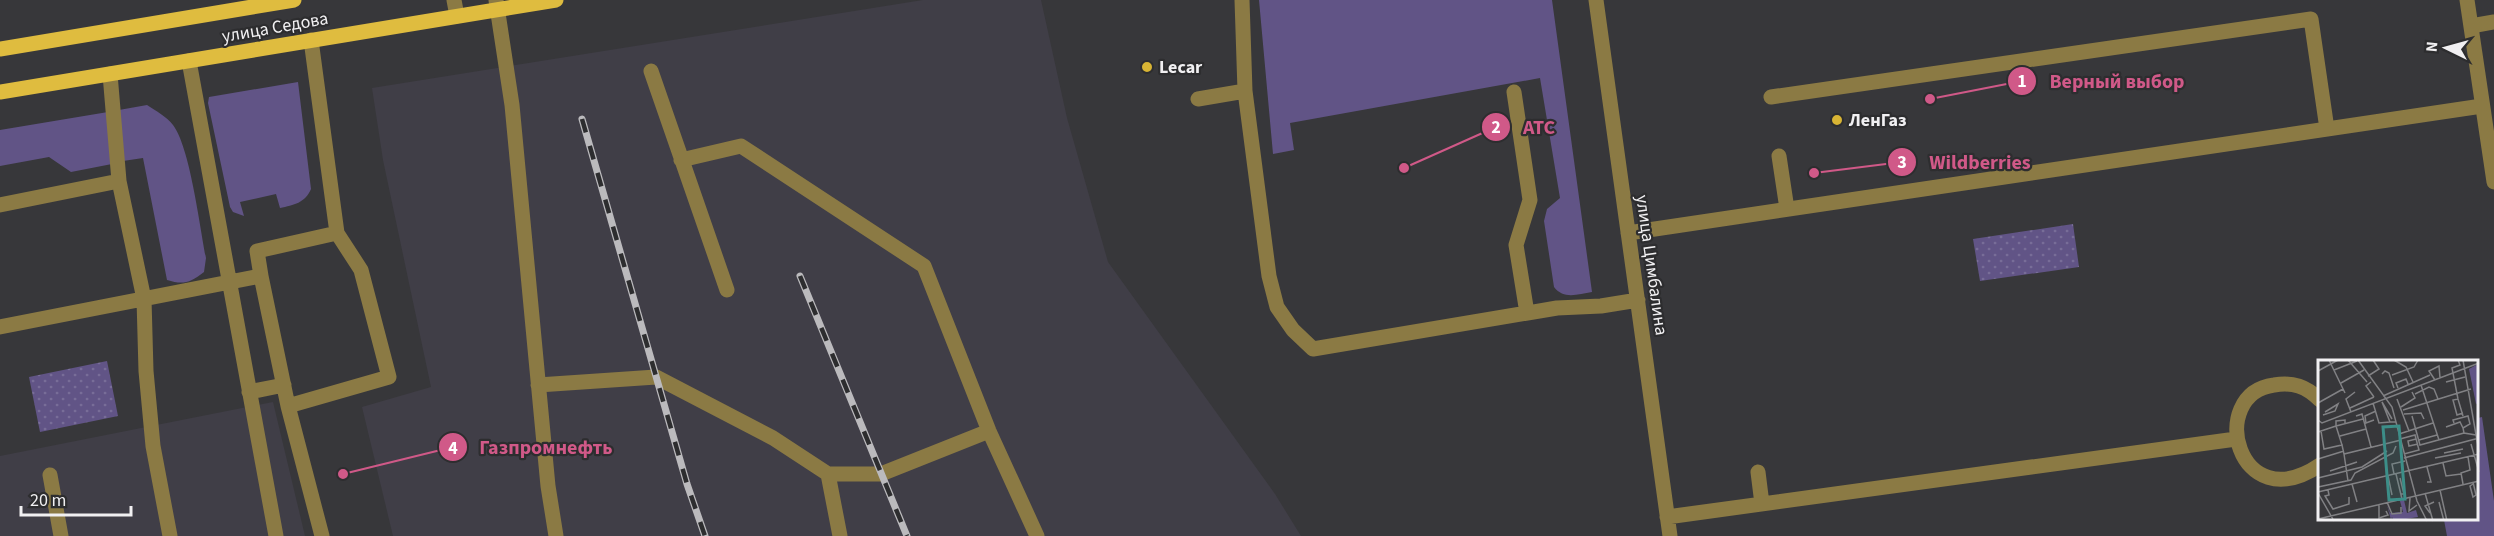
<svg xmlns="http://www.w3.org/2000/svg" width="2494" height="536" font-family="'Source Sans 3',sans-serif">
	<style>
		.built { fill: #403e47 }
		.grass { fill: #615486 }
		.park { fill: url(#park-dots) }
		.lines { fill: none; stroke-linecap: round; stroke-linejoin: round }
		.minor { stroke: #8b7a44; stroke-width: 15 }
		.major { stroke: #dfbc3f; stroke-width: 15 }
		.rail-casing { stroke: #bbbabd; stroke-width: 7 }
		.rail { stroke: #2d2d2f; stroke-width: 4.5; stroke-dasharray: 14; stroke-linecap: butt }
		.poi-dot { fill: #d8b434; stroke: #2d2d2f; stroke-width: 2 }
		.labels { text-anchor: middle; stroke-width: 4.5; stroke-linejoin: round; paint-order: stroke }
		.street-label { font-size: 18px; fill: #f1f0f2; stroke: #2d2d2f }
		.poi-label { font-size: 18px; font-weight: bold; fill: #f1f0f2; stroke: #2d2d2f; text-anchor: start }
		.inset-road { fill: none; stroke: #818184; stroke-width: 1.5 }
		.view { fill: #3c8e88; fill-opacity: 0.15; stroke: #3c8e88; stroke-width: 3 }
		.inset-edge { fill: none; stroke: #f1f0f2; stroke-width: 3 }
		.leader { fill: none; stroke: #d05988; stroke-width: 2 }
		.callout-dot { fill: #d05988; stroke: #2d2d2f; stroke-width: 2 }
		.mark-label { font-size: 18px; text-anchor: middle; font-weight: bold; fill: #fff }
		.callout-label { font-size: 20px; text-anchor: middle; font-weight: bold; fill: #d05988; stroke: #2d2d2f; stroke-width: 4.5; stroke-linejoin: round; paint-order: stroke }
	</style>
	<defs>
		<pattern id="park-dots" width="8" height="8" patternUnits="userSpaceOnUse" patternTransform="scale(1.5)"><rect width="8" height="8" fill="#615486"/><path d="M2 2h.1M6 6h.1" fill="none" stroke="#786d98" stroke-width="1.8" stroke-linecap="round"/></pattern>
	</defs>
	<rect width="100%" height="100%" fill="#37373a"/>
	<path class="built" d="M923 0H1041L1067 118 1108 262 1275 494 1301 536H393L362 407 431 387 383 160 372 88Z
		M273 402 305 536H0V456Z"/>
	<path class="grass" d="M1259 0H1552L1592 292C1578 294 1564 300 1554 287L1544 221 1547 209 1560 198 1540 78 1290 123 1294 150 1273 154Z
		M298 82 311 189C305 203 294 205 280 208L276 194 240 202 244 216 233 212 230 207 208 103 209 97Z
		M147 105C156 111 167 117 173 125 190 147 200 228 206 258L204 272C190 283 183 285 167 280L143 158 123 161 119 110Z
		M108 112 112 164 71 172 49 157 0 166V130Z
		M2482 417 2494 501V536H2447L2444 520H2478V418Z"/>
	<path class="park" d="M2073 224 2079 267 1980 281 1973 239Z
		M107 361 118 416 40 432 29 377Z"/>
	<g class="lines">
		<path class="minor" d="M454 0 457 16
			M496 0 512 105 548 486 556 536
			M1242 0 1245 91 1269 276 1277 307 1293 330 1313 349 1557 308 1601 306 1638 300
			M1596 0 1670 536
			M2467 0 2494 182
			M2471 26 2494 22
			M189 61 276 536
			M651 71 727 290
			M110 74 119 181 144 299 146 371 153 446 170 536
			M1514 92 1530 200 1516 245 1527 313
			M1771 97 2311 19 2327 129
			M1198 99 1245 91
			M1779 156 1787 209
			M681 160 741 146 924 266 989 431 1037 536
			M0 205 119 181
			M1628 233 2482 106
			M261 276 257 251 337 233
			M0 327 261 276 288 406 322 536
			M538 385 656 377 773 438 828 474H881L989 431
			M249 392 284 385
			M2320 400C2306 386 2293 382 2274 385 2206 394 2237 521 2320 465
			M288 406 389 377 361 270 337 233 311 40
			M1758 472 1762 504
			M828 474 840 536
			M50 475 61 536
			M1667 517 2236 439"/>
		<path class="major" d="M0 49 294 0
			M0 92 556 0"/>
		<g class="rail-casing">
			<path id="rail" d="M582 119 687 484 705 536
				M800 276 907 536"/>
		</g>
		<use href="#rail" class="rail"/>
	</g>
	<g class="poi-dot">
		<circle cx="1147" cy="67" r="6"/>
		<circle cx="1837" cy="120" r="6"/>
	</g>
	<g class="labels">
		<g class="street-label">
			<text transform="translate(275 27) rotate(-10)" y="6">улица Седова</text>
			<text transform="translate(1652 265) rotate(82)" y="6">улица Цимбалина</text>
		</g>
		<g class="poi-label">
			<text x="1159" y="73">Lecar</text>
			<text x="1849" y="126">ЛенГаз</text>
		</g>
	</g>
	<g transform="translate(2318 360)">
		<rect width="160" height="160" fill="#37373a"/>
		<path d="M86 140 89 153 98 150 100 157 76 161 74 157 73 160 69 145 72 153 85 152 82 141Z" fill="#615486"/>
		<path d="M160 4V43L158 44 151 9Z" fill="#615486"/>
		<path class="inset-road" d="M11 0 27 33M30 0 49 22M40 0 74 47 99 141 109 161M76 0 88 7 95 22M140 0 142 5 134 8 140 39M145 0 161 92M16 10 39 1M0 11 20 0M64 14 67 11 71 13 76 28M74 15 96 7 100 0M50 16 61 9 55 0M117 20 111 11 121 6 122 18M53 22 48 26 56 37M128 22 147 17M23 23 46 10M103 25 121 80M80 28 78 23 88 19 90 24M97 34 111 27 116 29 120 39M65 36 112 15M79 39 91 71M0 43 25 29M55 43 61 63 72 62M83 47 97 38 94 32M32 48 56 37M85 50 153 29M33 52 28 39 37 32M145 53 139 55 135 40 140 39 145 56M86 54 103 53 106 59M5 55 17 51 20 44 7 52M38 56 44 54 53 87M94 56 102 85 146 73M74 59 64 42 72 62H78M0 60 4 63 161 3M56 60 48 63 47 56 58 51M136 63 135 60 150 56 152 64 145 68 146 73 158 75M18 66 45 59M18 66V61L27 60V64M128 67 142 62 145 68M3 71 6 89 24 85 26 94 83 80M0 72 18 66 24 85M81 74 115 63M22 76 48 69M82 79 97 75 101 90 86 94M98 79 90 81 91 86 100 84M101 80 119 75M153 84 161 112M126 93 145 89M26 94 30 121M86 98 161 78M117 98 143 93M0 99 26 91M125 103 128 116 143 114M109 107 113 122H109M12 111 39 102M76 114 74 104 87 101M78 114 84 139M70 116 74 135M0 118 44 107 69 91M82 118 86 134H83M34 124 39 142M145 124 143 113 152 110 150 97M155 124 152 126 155 137 158 135 155 122M0 127 33 120 37 113 75 93 78 86M10 130 11 135 7 136 15 149 31 144V137M122 130 129 161M0 132 161 94M0 133 16 161M107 133 115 161M92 138 91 151 99 145M69 142 74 154 83 153V147M121 142 126 161M61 144V158L70 155 68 151M112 153 107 146 116 142M0 159 161 121"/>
		<path class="view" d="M81 66 87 139 71 140 65 67Z"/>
		<rect width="160" height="160" class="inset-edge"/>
	</g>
	<path class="leader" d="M1930 99L2022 81M1404 168L1496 127M1814 173L1902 162M343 474L453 447"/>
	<g class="callout-dot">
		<circle cx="1930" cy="99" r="6"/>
		<circle cx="1404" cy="168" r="6"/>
		<circle cx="1814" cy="173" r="6"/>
		<circle cx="343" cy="474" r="6"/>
		<circle cx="2022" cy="81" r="15"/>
		<circle cx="1496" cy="127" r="15"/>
		<circle cx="1902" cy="162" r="15"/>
		<circle cx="453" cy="447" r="15"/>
	</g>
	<g class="mark-label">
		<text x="2022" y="87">1</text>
		<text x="1496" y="133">2</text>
		<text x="1902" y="168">3</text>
		<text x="453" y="454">4</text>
	</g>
	<g class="callout-label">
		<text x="2117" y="88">Верный выбор</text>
		<text x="1539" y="134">АТС</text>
		<text x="1980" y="169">Wildberries</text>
		<text x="546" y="454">Газпромнефть</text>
	</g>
	<g transform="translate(2446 48) rotate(275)" stroke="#2d2d2f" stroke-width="4.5" paint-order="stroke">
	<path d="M0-4.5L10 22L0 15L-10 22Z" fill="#f1f0f2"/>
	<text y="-9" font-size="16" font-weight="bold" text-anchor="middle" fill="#f1f0f2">N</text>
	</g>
	<path d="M21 506v9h110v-9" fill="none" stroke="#f1f0f2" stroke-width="3"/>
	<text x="30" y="506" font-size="18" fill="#f1f0f2" stroke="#2d2d2f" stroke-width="4.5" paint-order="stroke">20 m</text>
</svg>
